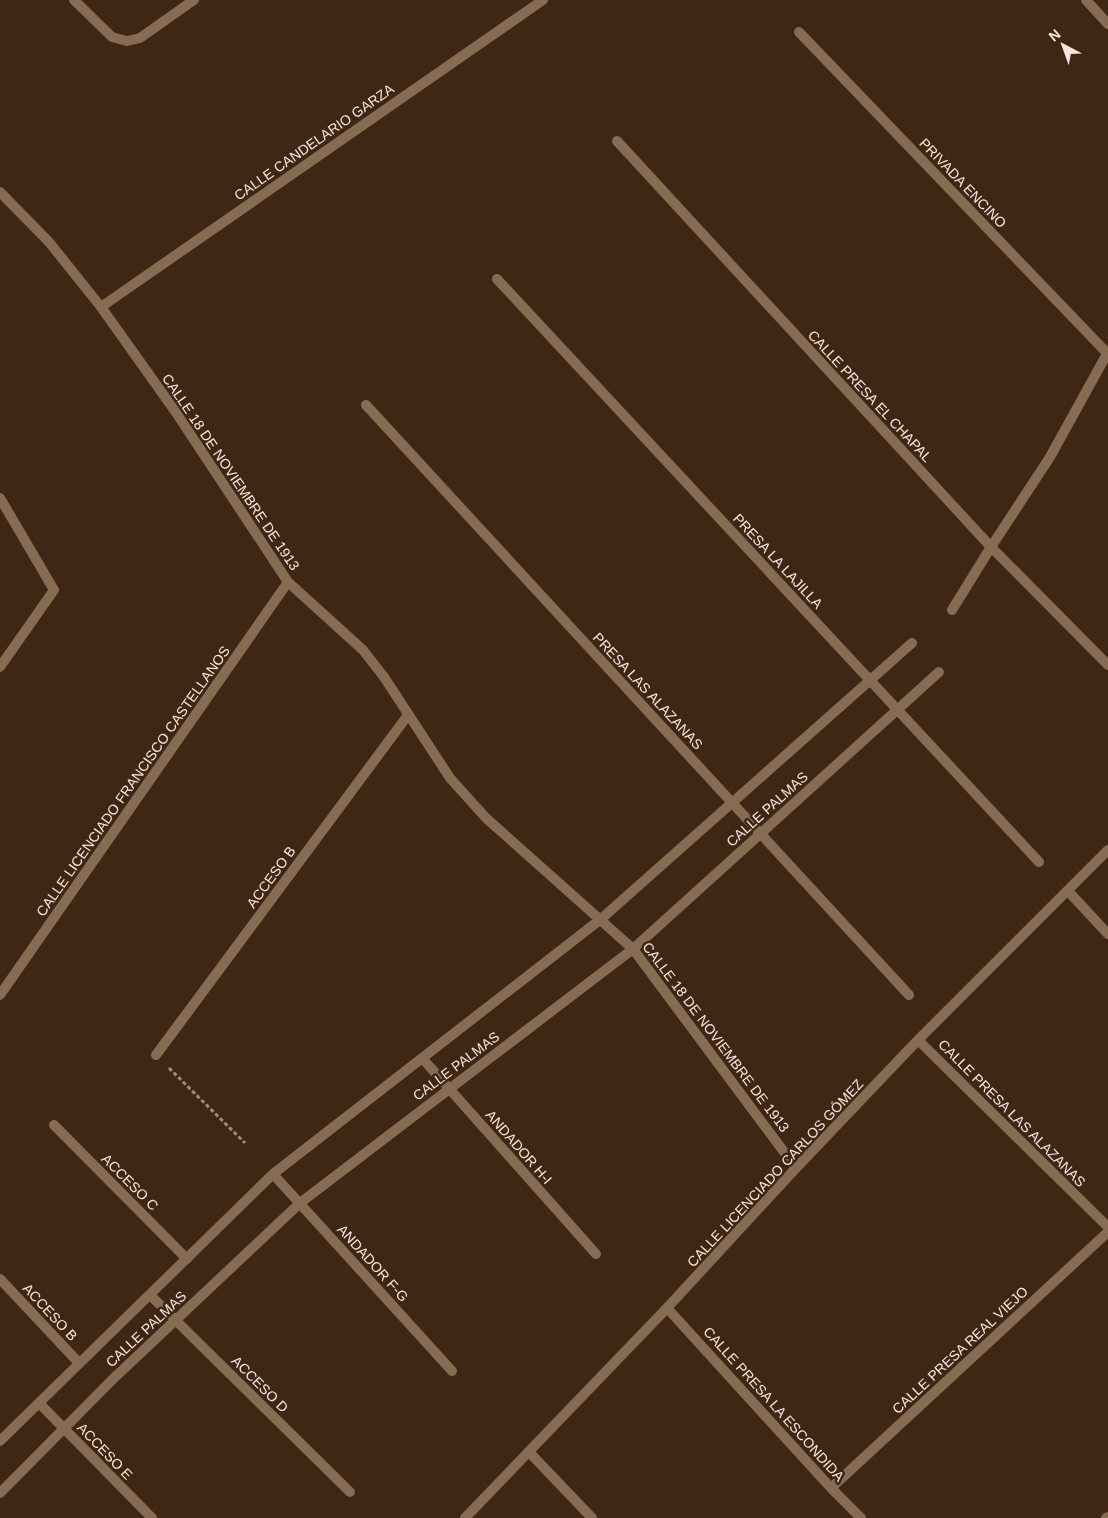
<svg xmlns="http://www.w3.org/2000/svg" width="1108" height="1518" font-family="Arial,sans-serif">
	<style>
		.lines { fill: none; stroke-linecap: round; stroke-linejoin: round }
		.path { stroke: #a08a7d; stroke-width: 3; stroke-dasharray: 4 2.5; stroke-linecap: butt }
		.minor { stroke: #866c52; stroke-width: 10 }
		.labels { text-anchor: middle; stroke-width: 5; stroke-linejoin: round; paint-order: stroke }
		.street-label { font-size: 14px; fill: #f9e7dd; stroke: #3f2615 }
	</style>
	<rect width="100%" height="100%" fill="#3f2615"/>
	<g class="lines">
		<path class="path" d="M169 1068 245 1143"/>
		<path class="minor" d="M74 0 112 37 127 41 140 38 194 0
			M1086 0 1108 24
			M799 32 1107 353
			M617 141 991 547 1108 665
			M0 192 49 242 101 307 175 411 288 582 363 650 384 677 450 778 486 818 633 949 796 1168
			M497 279 1039 862
			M101 307 543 0
			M366 405 909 995
			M0 498 54 590 0 667
			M952 610 991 547 1050 457 1108 352
			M1068 891 1108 934
			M0 995 288 582
			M918 1040 1108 1227
			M156 1055 408 715
			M422 1058 596 1254
			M54 1125 187 1259
			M273 1174 452 1371
			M0 1279 79 1363
			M150 1295 350 1492
			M667 1308 831 1488 861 1518
			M39 1403 152 1518
			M0 1441 273 1174 601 919 912 643
			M529 1452 592 1518
			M831 1488 1108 1232
			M0 1493 114 1378 300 1203 633 949 939 672
			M465 1518 667 1308 796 1168 918 1040 1108 850
			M1106 1518 1108 1517"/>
	</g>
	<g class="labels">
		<g class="street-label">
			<text transform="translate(314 142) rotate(-35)" y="5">CALLE CANDELARIO GARZA</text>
			<text transform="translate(963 183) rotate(46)" y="5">PRIVADA ENCINO</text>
			<text transform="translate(870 396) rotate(47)" y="5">CALLE PRESA EL CHAPAL</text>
			<text transform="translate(231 472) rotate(56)" y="5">CALLE 18 DE NOVIEMBRE DE 1913</text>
			<text transform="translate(778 561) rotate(47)" y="5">PRESA LA LAJILLA</text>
			<text transform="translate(648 691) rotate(47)" y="5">PRESA LAS ALAZANAS</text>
			<text transform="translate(133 781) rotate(-55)" y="5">CALLE LICENCIADO FRANCISCO CASTELLANOS</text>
			<text transform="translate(767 809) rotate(-42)" y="5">CALLE PALMAS</text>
			<text transform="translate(271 877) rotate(-54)" y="5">ACCESO B</text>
			<text transform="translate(716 1037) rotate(53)" y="5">CALLE 18 DE NOVIEMBRE DE 1913</text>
			<text transform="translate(456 1066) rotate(-37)" y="5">CALLE PALMAS</text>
			<text transform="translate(1012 1113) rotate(45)" y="5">CALLE PRESA LAS ALAZANAS</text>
			<text transform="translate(519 1147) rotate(49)" y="5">ANDADOR H-I</text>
			<text transform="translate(775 1173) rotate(-47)" y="5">CALLE LICENCIADO CARLOS GÓMEZ</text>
			<text transform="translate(130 1182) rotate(45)" y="5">ACCESO C</text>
			<text transform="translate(373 1263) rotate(48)" y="5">ANDADOR F-G</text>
			<text transform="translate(50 1312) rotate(47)" y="5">ACCESO B</text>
			<text transform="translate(146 1329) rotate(-43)" y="5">CALLE PALMAS</text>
			<text transform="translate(960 1350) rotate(-43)" y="5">CALLE PRESA REAL VIEJO</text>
			<text transform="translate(260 1384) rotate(45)" y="5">ACCESO D</text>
			<text transform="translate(774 1404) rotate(48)" y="5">CALLE PRESA LA ESCONDIDA</text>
			<text transform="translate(105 1451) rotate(46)" y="5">ACCESO E</text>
		</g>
	</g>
	<g transform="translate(1063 45) rotate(319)" stroke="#3f2615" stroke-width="4" paint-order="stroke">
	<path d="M0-4L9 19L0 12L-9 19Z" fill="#f9e7dd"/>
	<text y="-8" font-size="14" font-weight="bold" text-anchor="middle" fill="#f9e7dd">N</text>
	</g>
</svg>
